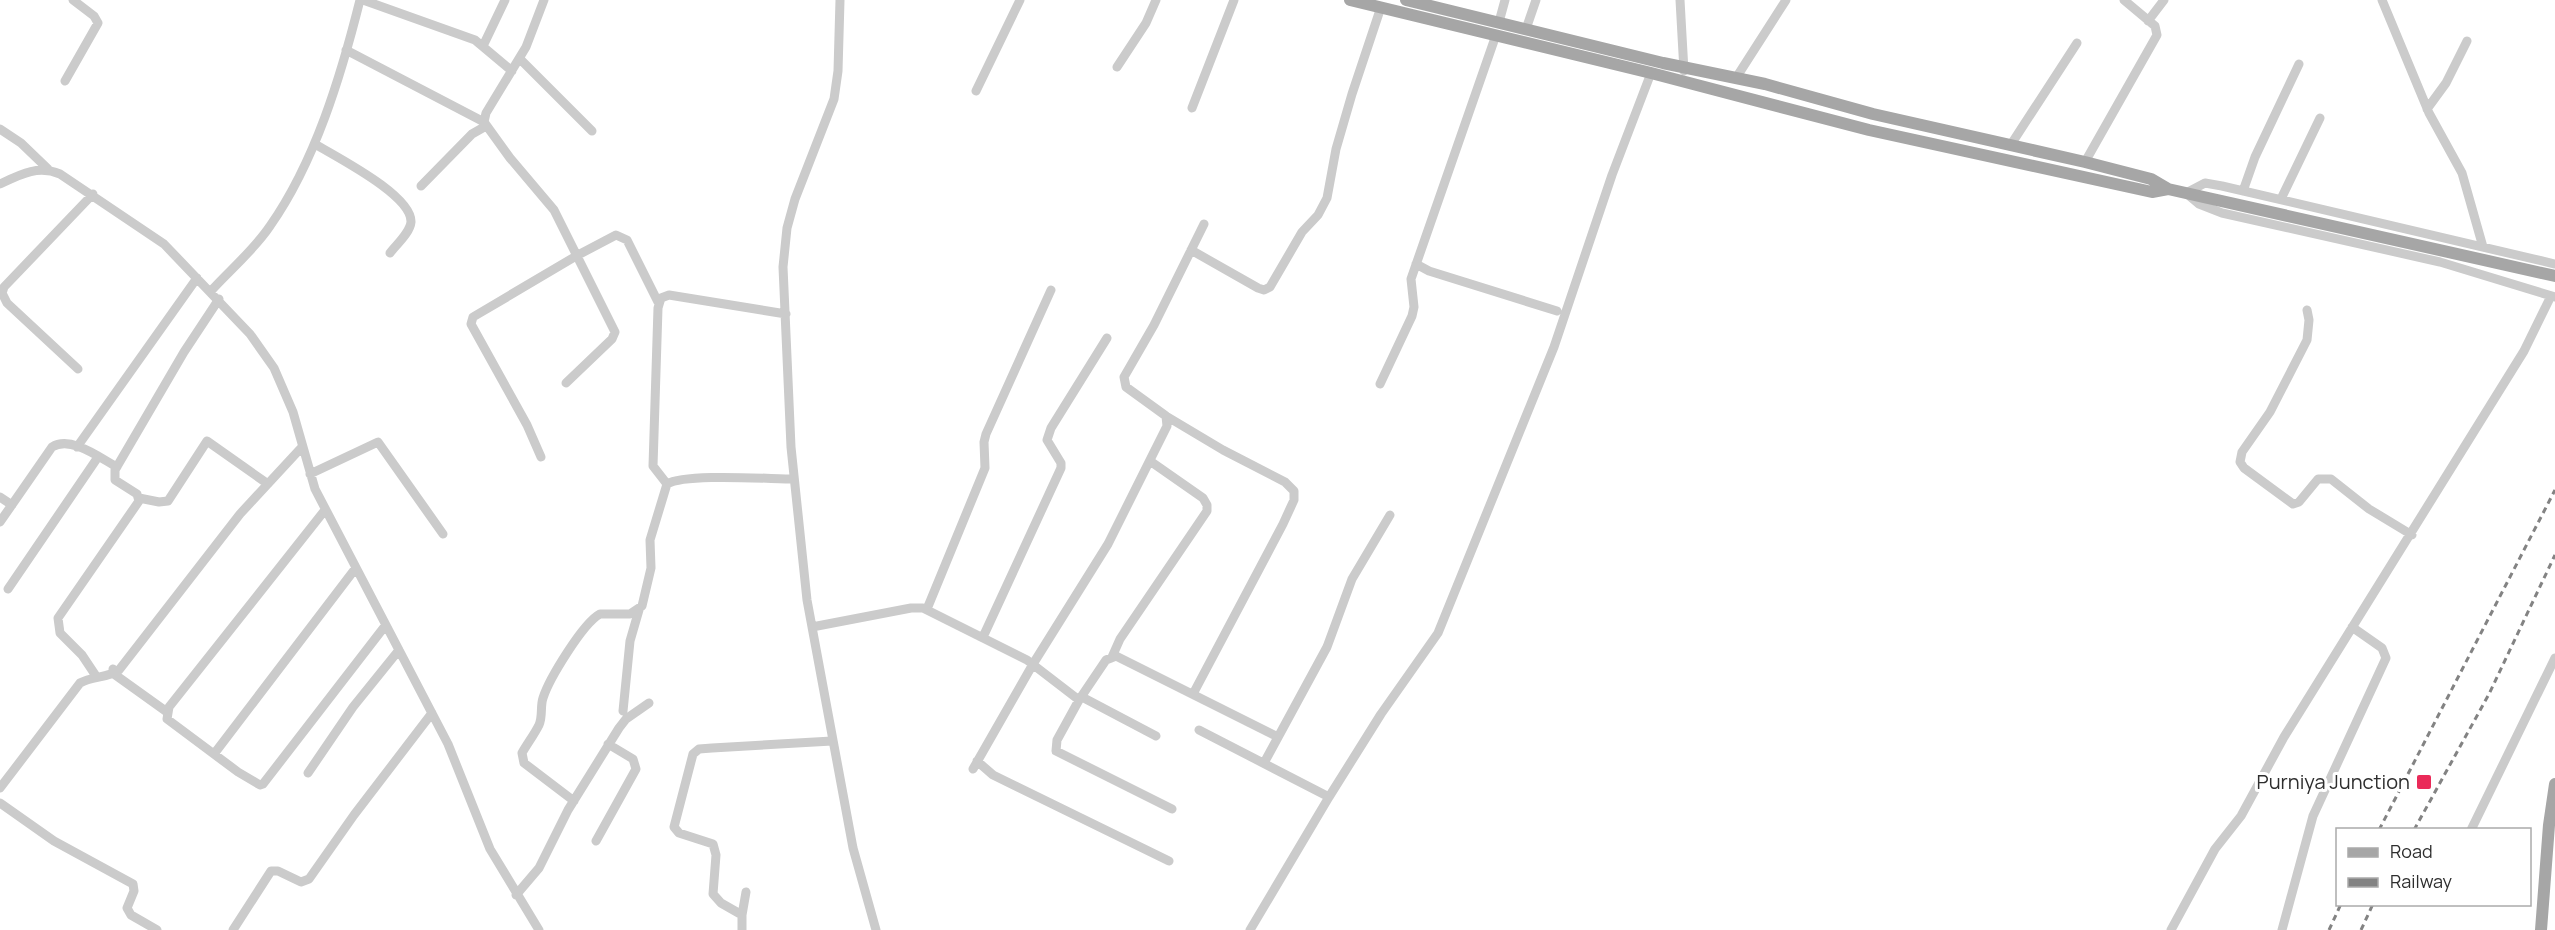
<svg xmlns="http://www.w3.org/2000/svg" width="2555" height="930" font-family="Manrope,sans-serif">
	<style>
		.lines { fill: none; stroke-linecap: round; stroke-linejoin: round }
		.minor { stroke: #cbcbcb; stroke-width: 9 }
		.major { stroke: #a6a6a6; stroke-width: 12 }
		.rail { stroke: #838383; stroke-width: 3; stroke-dasharray: 6 4.5; stroke-linecap: butt }
		.poi-dot { fill: #ea2a59; stroke: #fff; stroke-width: 2 }
		.labels { text-anchor: middle; stroke-width: 6; stroke-linejoin: round; paint-order: stroke }
		.poi-label { font-size: 20px; fill: #2e2e2e; stroke: #fff; text-anchor: end }
	</style>
	<rect width="100%" height="100%" fill="#fff"/>
	<g class="lines">
		<path class="minor" d="M363 0 475 40 512 71
			M544 0 526 47 486 113 484 122 510 158 554 210 615 332 612 339 566 383
			M840 0 838 71 834 99 795 199 787 228 783 267 791 447 807 600 853 848 876 930
			M1680 0 1684 71
			M2382 0 2429 113 2462 173 2483 247
			M2148 21 2164 0
			M1499 22 1505 0
			M1526 29 1536 0
			M483 46 505 0
			M346 50 484 122
			M520 59 592 131
			M1117 67 1146 23 1156 0
			M1736 78 1786 0
			M65 81 98 23 94 16 73 0
			M976 91 1020 0
			M1192 108 1234 0
			M2427 109 2446 83 2467 41
			M0 129 21 143 48 169
			M315 144C336 157 412 195 411 222 410 233 396 245 390 253
			M2010 146 2077 43
			M2085 162 2157 35 2155 26 2124 0
			M0 184C21 174 38 165 60 174L164 244 250 334 274 368 293 412 315 489 448 744 490 849 539 930
			M421 186 472 134 486 126
			M2243 191 2255 157 2299 64
			M2281 199 2320 118
			M1191 250 1258 288 1264 290 1270 287 1302 232 1318 215 1327 198 1336 149 1352 94 1381 7
			M1416 264 1429 271 1557 311
			M2555 264 2222 186 2205 183 2186 193 2199 204 2222 213 2440 262 2555 297
			M211 291C230 270 254 250 270 226 315 162 341 76 360 0
			M2307 310 2309 320 2307 340 2270 412 2242 452 2240 462 2244 468 2293 504 2299 502 2318 479H2331L2369 509 2412 535
			M78 369 7 303 2 293 4 287 93 194
			M1380 384 1412 316 1414 307 1411 279 1496 35
			M1166 416 1223 450 1285 482 1294 491V500L1283 524 1193 694
			M77 447 197 278
			M541 457 527 425 471 324 473 317 578 255 616 235 627 240 658 302
			M310 474 378 442 443 534
			M667 484 653 466 658 308 661 298 669 295 786 314
			M0 497 12 505
			M139 498 159 502 168 501 207 441 268 484
			M325 510 169 707 167 719 238 772 260 785 263 784 385 626
			M0 522 52 447C71 435 100 458 117 467
			M8 589 98 457
			M927 609 985 468 984 442 986 434 1051 290
			M812 627 911 608H923L1027 660 1079 700 1106 660 1116 656 1278 737
			M983 637 1061 468V463L1047 440 1051 428 1107 338
			M1112 657 1120 639 1207 511V505L1203 498 1150 461
			M113 669 114 674 167 712
			M96 676 82 655 60 633 58 618 139 501 137 494 115 480V470L184 352 219 299
			M1082 697 1156 736
			M1079 700 1057 740 1056 751 1172 809
			M623 711 630 641 639 610
			M1199 730 1329 797
			M214 754 355 569
			M977 761 993 775 1169 861
			M1264 763 1327 647 1352 579 1390 515
			M973 769 1033 664 1108 544 1167 426 1166 416 1126 387 1124 377 1154 325 1204 224
			M308 773 353 707 399 650
			M0 788 80 683C92 676 108 678 119 670L240 514 302 447
			M574 801 524 763 522 753C527 744 534 735 539 725 543 716 540 707 543 698 549 679 583 623 600 614H630L642 606 651 568 650 540 667 484C685 473 769 479 794 479
			M0 803 54 841 133 884 134 891 127 908 131 915 157 930
			M2471 830 2555 658
			M596 841 636 769 633 759 608 744
			M516 895 539 868 568 810 619 728 626 719 649 703
			M742 915 746 892
			M233 930 271 871H278L301 882 309 879 354 815 432 713
			M742 930V915L721 903 713 894 716 855 713 844 679 833 674 827 693 754 699 749 712 748 832 741
			M1250 930 1329 797 1381 714 1438 633 1554 347 1612 175 1651 73
			M2171 930 2215 849 2241 816 2284 737 2524 351 2551 296
			M2282 930 2313 816 2386 658 2382 648 2352 627"/>
		<path class="major" d="M1350 0 1651 73 1869 130 2152 192 2168 189
			M1406 0 1663 63 1765 84 1873 114 2085 162 2151 179 2168 189 2555 276
			M2541 930 2549 825 2555 784"/>
		<path class="rail" d="M2379 830 2555 490
			M2414 830 2489 694 2555 555
			M2329 930 2341 904
			M2361 930 2373 904"/>
	</g>
	<rect class="poi-dot" x="2416" y="774" width="16" height="16" rx="3"/>
	<g class="labels">
		<g class="poi-label">
			<text x="2410" y="789">Purniya Junction</text>
		</g>
	</g>
	<rect x="2336" y="828" width="195" height="78" fill="#ffffff" stroke="#ababab" stroke-width="1.5"/>
	<rect x="2348" y="848" width="30" height="9" fill="#a6a6a6" stroke="#ababab" stroke-width="1.5"/>
	<text x="2390" y="858" font-size="18" fill="#2e2e2e">Road</text>
	<rect x="2348" y="878" width="30" height="9" fill="#838383" stroke="#ababab" stroke-width="1.5"/>
	<text x="2390" y="888" font-size="18" fill="#2e2e2e">Railway</text>
</svg>
